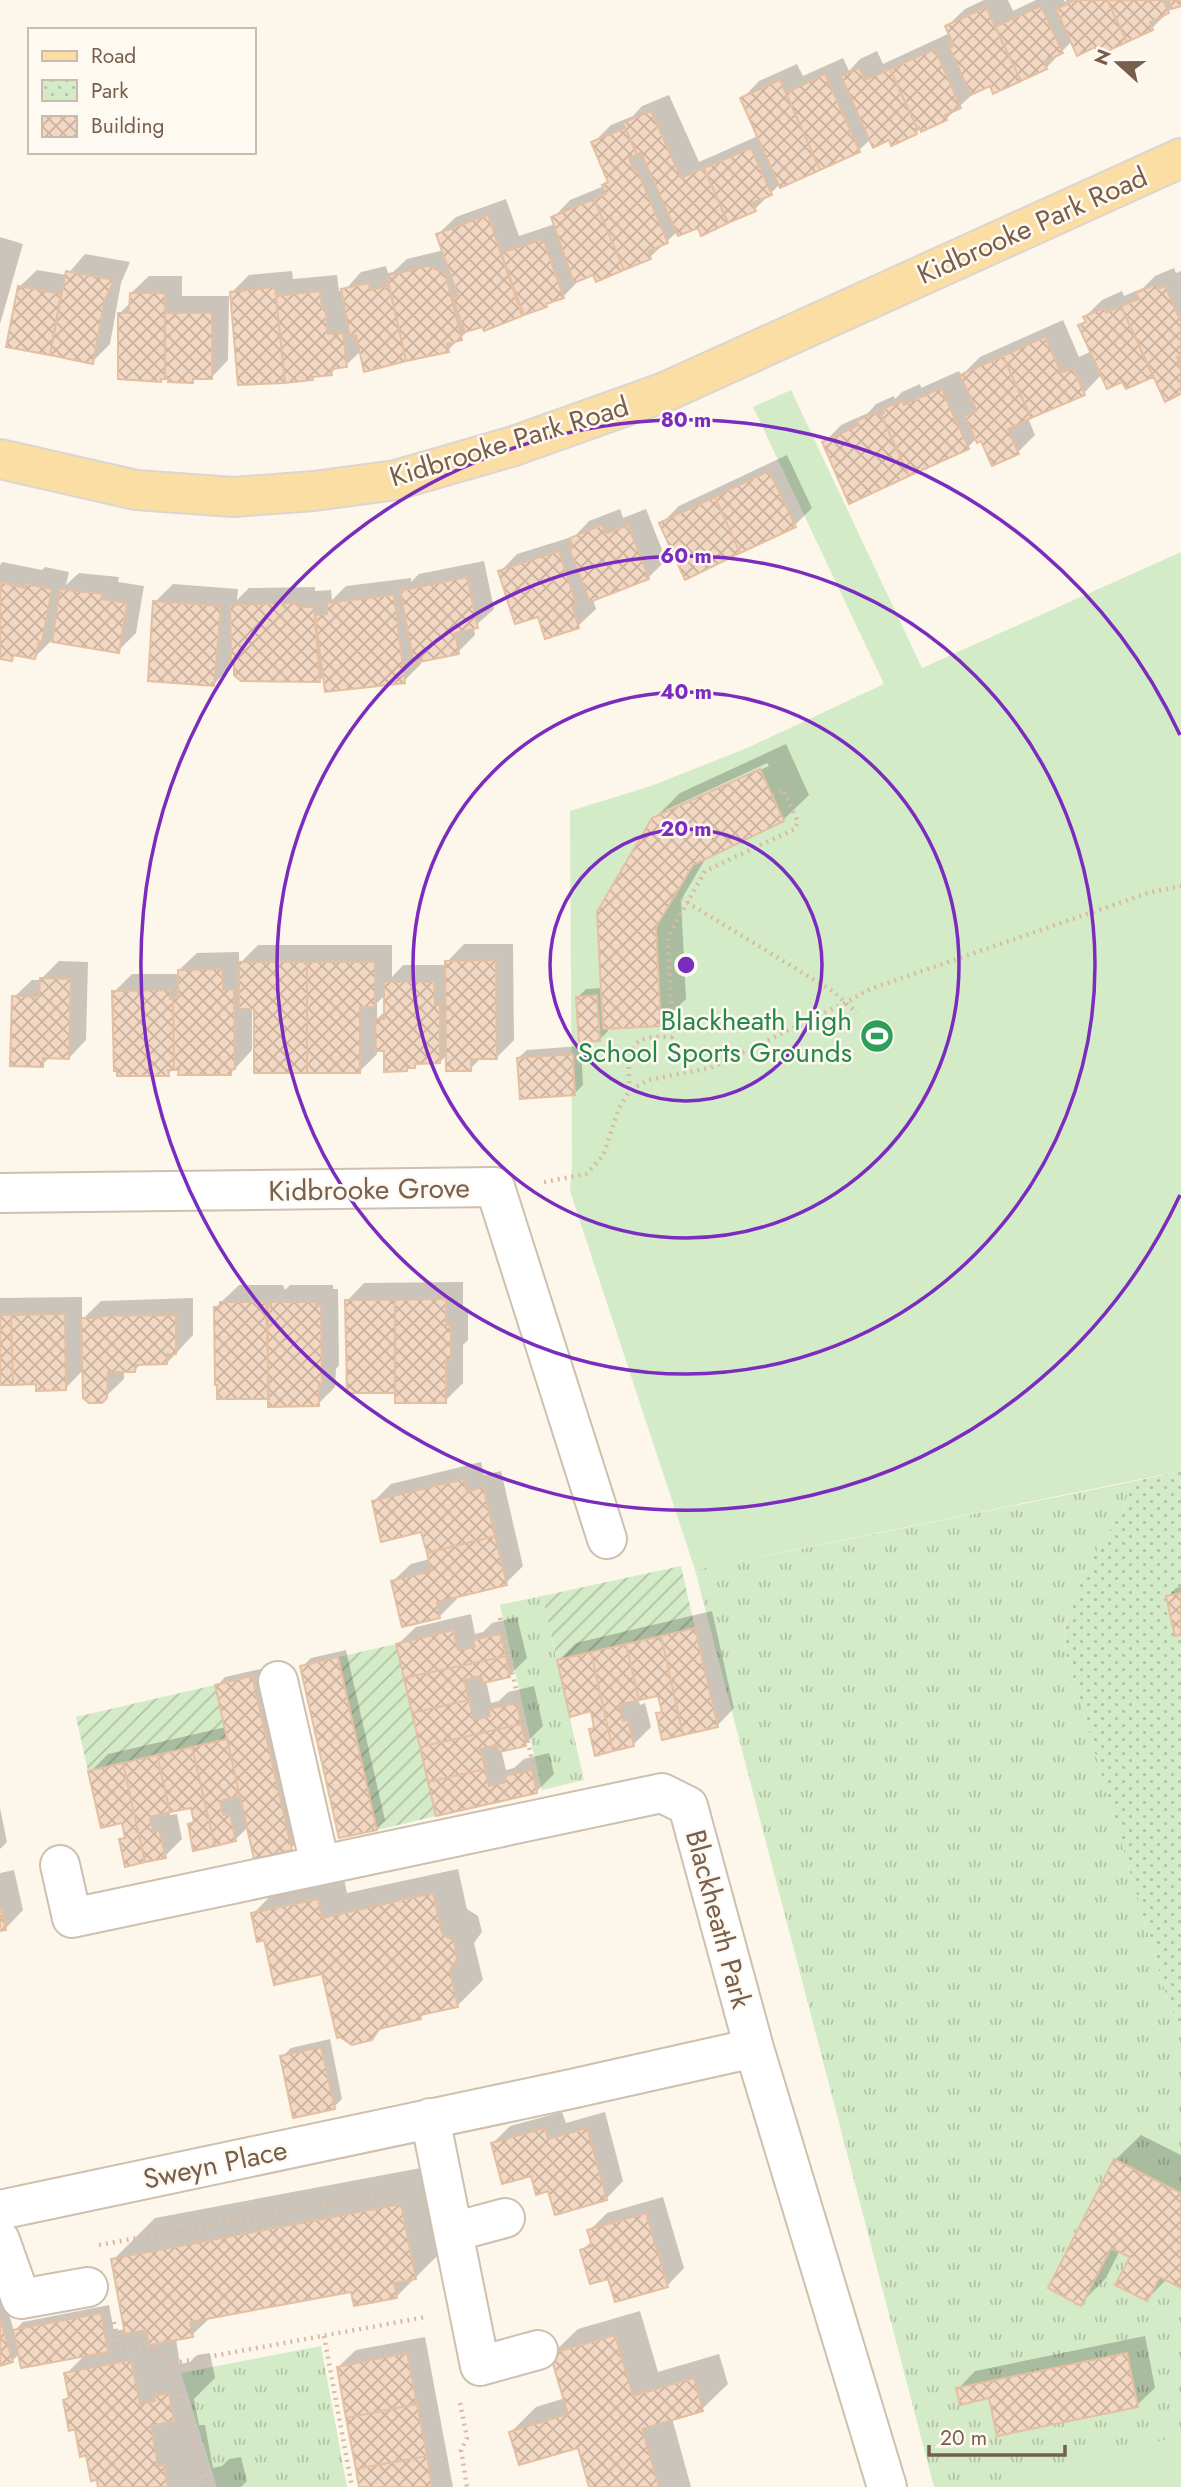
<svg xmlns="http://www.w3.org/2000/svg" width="1181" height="2487" font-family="Jost,sans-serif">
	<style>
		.grass { fill: url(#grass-tufts) }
		.park { fill: url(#park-dots) }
		.garden { fill: url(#garden-furrows) }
		.pitch { fill: #d4ebc8 }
		.shadow { fill: #0003; fill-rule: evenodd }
		.building { fill: url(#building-cross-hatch); stroke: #e5bfa2; stroke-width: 2 }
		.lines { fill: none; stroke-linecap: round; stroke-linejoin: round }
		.minor-casing { stroke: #cfbfaf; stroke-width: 42 }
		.major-casing { stroke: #dcd5d1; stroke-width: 42 }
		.path { stroke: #d8bba4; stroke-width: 4.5; stroke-dasharray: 2 5; stroke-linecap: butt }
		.minor { stroke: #fff; stroke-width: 38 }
		.major { stroke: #fadea4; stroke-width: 38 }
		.ring { fill: none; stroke: #7b2cbf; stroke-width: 3.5 }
		.labels { text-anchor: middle; stroke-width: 5; stroke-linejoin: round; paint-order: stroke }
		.street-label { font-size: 28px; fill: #785e4d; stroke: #fffaf1 }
		.leisure-label { font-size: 28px; fill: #27864d; stroke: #fffaf1; text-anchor: end }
		.centre { fill: #7b2cbf; stroke: #fffaf1; stroke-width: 3.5 }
		.ring-label { font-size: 21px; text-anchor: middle; font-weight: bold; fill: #7b2cbf; stroke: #fffaf1; stroke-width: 5; stroke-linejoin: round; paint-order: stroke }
	</style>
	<defs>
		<pattern id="grass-tufts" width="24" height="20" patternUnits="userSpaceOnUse" patternTransform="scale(1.75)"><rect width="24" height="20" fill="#d4ebc8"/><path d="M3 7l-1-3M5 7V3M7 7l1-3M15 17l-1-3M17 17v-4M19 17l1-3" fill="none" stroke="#b1c2a5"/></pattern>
		<pattern id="park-dots" width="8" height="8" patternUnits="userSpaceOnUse" patternTransform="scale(1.75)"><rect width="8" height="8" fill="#d4ebc8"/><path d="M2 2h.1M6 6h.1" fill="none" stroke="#b1c2a5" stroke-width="1.8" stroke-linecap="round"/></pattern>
		<pattern id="garden-furrows" width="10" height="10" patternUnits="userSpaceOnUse" patternTransform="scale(1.75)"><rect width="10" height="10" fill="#d4ebc8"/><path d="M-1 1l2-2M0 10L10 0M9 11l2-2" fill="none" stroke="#b1c2a5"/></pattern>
		<pattern id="building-cross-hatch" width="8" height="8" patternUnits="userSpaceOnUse" patternTransform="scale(1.75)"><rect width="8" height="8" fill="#f2d7c2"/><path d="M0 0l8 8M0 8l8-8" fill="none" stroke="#c9b2a0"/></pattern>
	</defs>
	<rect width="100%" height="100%" fill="#fdf6ea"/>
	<path class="grass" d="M1131 1482 1123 1510 1100 1545 1077 1590 1064 1627 1066 1654 1166 1994 1181 2032V2487H934L695 1570Z
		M542 1596 584 1780 542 1790 500 1605Z
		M321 2346 347 2487H217L181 2373Z"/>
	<path class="park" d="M1181 1471V2032L1166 1994 1066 1654 1064 1627 1077 1590 1100 1545 1123 1510 1131 1482Z"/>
	<path class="garden" d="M681 1566 695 1628 557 1660 542 1596Z
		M396 1644 436 1816 377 1830 338 1657Z
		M215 1685 227 1739 88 1771 76 1717Z"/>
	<path class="pitch" d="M791 390 922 668 1181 552V1471L695 1570 570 1191 572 1164 570 811 651 786 747 748 884 684 753 407Z
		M1181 2436V2487H1008L1006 2477Z"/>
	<path class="shadow" d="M984 0H1008L1013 11 1036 0H1064L1065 2 1067 0H1181V4L1173 7 1152 28 1096 45 1072 41 1046 68 977 90 946 119 921 128 916 133 892 143 890 138 871 139 859 150 781 185 780 184 755 209 678 231 650 257 594 272 580 279 563 297 552 300 546 305 471 328 448 350 365 369 361 351 346 365 338 366 331 373 315 375 312 378 257 384 232 292 249 275 292 271 293 279 337 275 339 291H344L361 272 386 266 388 273 393 272 407 259 444 250 438 234 456 217 506 199 519 236 555 224 553 218 570 200 604 186 609 180 593 143 611 125 633 116 642 106 669 95 699 162 758 136 742 99 759 81 797 64 803 76 843 58 849 71 860 59 877 51 883 64 950 33 947 26 965 9Z
		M0 237 23 244 0 324Z
		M85 254 130 262 121 283 110 344 92 362 8 346 19 287 37 270 67 275Z
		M1174 268 1176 273 1181 271V393L1154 374 1126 387 1123 380 1102 374 1084 393 1028 418 1035 435 1018 452 977 438 968 447 824 443 841 425 868 413 876 404 894 396 895 399 902 392 920 384 921 388 959 371 961 376 980 357 1063 320 1079 357 1092 351 1080 325 1086 320 1085 317 1102 300 1122 291 1124 296 1143 288 1155 276Z
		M149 276H182V296H229L228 360 211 378H196L193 381 163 378 160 381 120 313 131 302V293Z
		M787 455 812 508 795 525 661 524 679 506Z
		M620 509 623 518 646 509 666 560 648 578 593 599 596 609 578 626 539 615 500 572 517 554 575 536 589 521Z
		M484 561 494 609 474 627 475 635 458 652 421 660V664L404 681 324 676 320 680 232 659 231 666 214 684 155 602 173 584 238 589 237 600 249 588 315 587V591L331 590 332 600 346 586 411 578V582L419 574Z
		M2 562 42 570 45 567 69 572 66 585 79 573 119 577 118 582 144 586 136 633 118 651 52 640 35 657 17 654 11 659 0 657V565Z
		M786 744 809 795 783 820 707 856 681 900 686 999 660 1024 607 1027 608 1031 599 1040 578 997 586 989 603 988 654 819 680 793ZM767 763 769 766 666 814V810Z
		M464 944H513L514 1040 497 1057H482L470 1069 448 1054 440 1062H419L407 1070 385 1049H377V1054L360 1071 256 1007H252V1050L231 1073 174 1068 168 1074 114 992 132 974H179V970L197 953 239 952V964L258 945H392V977L403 965H447V962ZM386 994 385 1011 377 1019V1003Z
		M59 961 88 962 86 1040 69 1058 50 1057 42 1065 14 997 32 980H40Z
		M581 1046 583 1085 575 1093 518 1058 527 1050Z
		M463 1282V1308H468V1340L463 1345V1383L445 1401 397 1391 347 1301 364 1283Z
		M239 1285H283L285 1290 290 1285H333V1289H338L339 1365 336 1369 335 1387 318 1404 270 1397 216 1307Z
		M82 1297V1320L101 1301 193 1298V1335L167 1363H142L135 1370H124V1379L101 1401 84 1369 65 1389 38 1382 0 1383V1298Z
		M481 1462 484 1475 501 1471 523 1566 506 1583 456 1595 457 1599 440 1616 393 1581 411 1564 430 1559 423 1530 374 1501 391 1484Z
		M1181 1587V1633L1168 1597 1176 1588Z
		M712 1611 734 1708 717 1726 658 1714 663 1709 659 1694 638 1699 640 1705 645 1703 651 1727 633 1745 591 1730 595 1725 592 1709 559 1660 576 1643Z
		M471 1614 475 1634 483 1632 492 1623 517 1617 527 1658 510 1675 486 1680 491 1703 499 1701 508 1692 534 1686 543 1726 525 1744 501 1749 506 1770 514 1768 524 1759 549 1753 554 1774 536 1792 437 1814 398 1644 416 1627Z
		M346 1650 385 1820 376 1828 302 1667 311 1658Z
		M261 1669 300 1840 291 1848 248 1827 235 1840 190 1824 195 1819 192 1805 169 1811 170 1815 177 1814 182 1839 165 1856 121 1840 126 1835 123 1821 90 1772 108 1754 226 1727 217 1686 225 1677Z
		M0 1808 7 1842 0 1849Z
		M458 1869 467 1909 478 1916 482 1932 474 1943 483 1980 458 2005 426 2012 420 2018 384 2026 371 2039 324 1972 265 1938 253 1914 278 1888 343 1874 347 1893Z
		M14 1870 23 1910 6 1928 0 1929V1873Z
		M330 2039 342 2099 334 2107 282 2057 291 2048Z
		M562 2112 566 2123 605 2112 623 2181 606 2199 550 2189 493 2143 510 2126Z
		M1141 2135 1181 2155V2286L1167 2279 1147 2299 1132 2257 1120 2250 1106 2278 1081 2303 1115 2160Z
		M442 2164 456 2237 396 2297 352 2290 212 2316 192 2335 176 2339 180 2364 190 2362 197 2355 210 2353 215 2378 194 2399 199 2425H205L213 2468 222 2466 229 2459 241 2457 247 2481 241 2487H100L65 2400 71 2395 66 2374 86 2354 20 2353 13 2360 0 2364V2285L14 2331 23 2322 109 2305 114 2331 126 2329 113 2260 155 2218Z
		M663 2197 684 2268 667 2286 609 2277 582 2250 592 2241 589 2231 607 2213Z
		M640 2311 658 2372 719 2354 728 2384 702 2409 672 2418 691 2487H591L579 2445 511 2432 536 2407 565 2398 552 2354 578 2329Z
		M1145 2336 1155 2388 1137 2405 990 2396 958 2389 975 2371Z
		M425 2337 453 2487H361L338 2367 356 2350Z"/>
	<path class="building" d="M1075 0H1107L1127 42 1099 55 1095 47 1077 56 1056 9Z
		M1107 0H1163L1169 13 1150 22 1153 30 1127 42Z
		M1168 0H1181V6L1172 9Z
		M1041 6 1063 53 1044 62 1047 69 1021 81 995 27Z
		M986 7 1021 81 993 94 990 86 971 95 949 47 954 46 945 26Z
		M935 49 961 108 945 115 947 120 921 132 919 127 917 128 890 69Z
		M859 68 865 80 890 69 917 128 915 129 917 134 891 146 889 140 873 148 841 76Z
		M825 74 860 152 820 170 786 93Z
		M780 80 820 170 780 188 740 98Z
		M651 111 681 178 704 168 728 223 701 236 698 228 678 236 641 153 637 154 623 123Z
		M625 128 637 154 629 158 634 171 637 170 668 243 648 251 651 259 624 270 594 199 606 194 602 185 608 182 591 142Z
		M751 148 772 195 752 203 756 211 728 223 704 168Z
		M594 199 624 270 596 282 593 275 574 283 551 217Z
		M488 215 522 316 484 331 482 327 465 332 453 298 458 296 436 234Z
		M543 239 564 298 546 304 547 307 524 315 501 253Z
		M428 266 445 273 462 340 447 344 449 352 406 361 387 276Z
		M66 271 114 280 104 302 93 364 50 355Z
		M369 283 370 290 389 286 406 361 364 372 356 335 350 337 341 289Z
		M1156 284 1158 289 1165 286 1181 322V356L1177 357 1181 367V394L1165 402 1121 306 1139 299 1136 293Z
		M18 286 61 294 50 355 6 347Z
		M275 287 285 383 238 385 230 292Z
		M320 291 322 308H325L328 334 343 333 347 367 331 369 332 375 312 377 313 380 285 383 276 296Z
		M130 293H165V379H161V382L118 379V313H129Z
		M1121 306 1153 377 1126 389 1122 382 1107 389 1078 325 1086 322 1083 317 1104 308 1106 313Z
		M165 313H212V379H193V383L168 382 169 379H165Z
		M1045 337 1061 373 1073 368 1085 395 1031 418 1003 356Z
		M1003 356 1031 418 1008 429 1019 454 992 466 981 441 977 443 965 416 977 411 960 375Z
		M941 388 969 449 909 476 881 415 884 413 882 409 902 401 904 405Z
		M876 412 878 416 881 415 909 476 849 504 822 442 859 425 857 421Z
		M769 471 796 527 740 553 715 497Z
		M715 497 740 553 685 580 659 523Z
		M602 525 605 534 628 525 649 579 590 602 569 548 573 547 570 538Z
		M559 551 576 604 572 606 579 628 545 639 538 617 515 624 498 571Z
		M467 577 478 628 455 633 459 654 414 663 400 591Z
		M0 582 25 588 26 584 52 589 42 642 39 641 35 659 13 655 12 661 0 659Z
		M60 589 103 594 101 599 127 603 119 653 52 642Z
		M394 595 405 683 325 692 315 615 327 614V603Z
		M153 601 221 606 214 686 148 681Z
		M298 603V607H314L320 682 241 681 234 675V661H231L230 605Z
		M760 769 784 821 693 865 656 927 661 1026 603 1029 597 912 652 818Z
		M496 960 497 1059H471V1071H446L445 961Z
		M239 962H307V1073H254V1009H239Z
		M307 962H375V1007H360V1073H307Z
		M222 969 223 990 234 989 235 1069H231V1075H178L179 1070H174L173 998H178V970Z
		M40 978 71 979 69 1059 43 1058V1067L10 1066 12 996 39 997Z
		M384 982H434L435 1005H440V1063L415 1064V1068H407V1071L384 1072V1051H376L375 1019H384Z
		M170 990V999L173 998 174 1070H168L169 1076H117V1071H114L112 991Z
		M597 995 600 1041 579 1042 576 997Z
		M573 1054 575 1095 520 1099 517 1058Z
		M446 1299V1325H451V1360H446V1403H395V1300Z
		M345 1300H395V1393H347Z
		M220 1302H266L269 1399H217V1385H215L214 1307H220Z
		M271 1302H316V1306H321L322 1385H319V1406L268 1407V1306H271Z
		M65 1314 66 1390 36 1391V1384L13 1385 11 1315Z
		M0 1315H11L13 1385H0Z
		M176 1315V1354H167V1364L136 1365 135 1372H108L107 1398 102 1403H89L83 1398 81 1318H102V1316Z
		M464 1479 467 1492 483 1487 495 1536 427 1553 421 1532 381 1542 372 1501Z
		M495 1536 507 1585 437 1602 440 1618 402 1627 391 1581 431 1571 427 1553Z
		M1181 1593V1635L1175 1636 1166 1596Z
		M695 1628 718 1727 683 1735 661 1636Z
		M453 1630 458 1650 475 1647 473 1640 500 1634 506 1656 404 1678 396 1644Z
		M661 1636 683 1735 662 1740 656 1713 662 1712 658 1696 639 1700 626 1644Z
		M626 1644 639 1700 619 1705 623 1721 628 1720 634 1746 613 1751 591 1652Z
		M591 1652 613 1751 595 1756 589 1729 594 1728 591 1711 570 1717 557 1660Z
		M506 1656 510 1677 483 1683 481 1676 464 1680 469 1700 412 1713 404 1678Z
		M338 1657 377 1830 339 1838 300 1666Z
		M252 1676 292 1850 254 1859 215 1685Z
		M469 1700 474 1720 490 1716 489 1709 517 1703 521 1724 420 1747 412 1713Z
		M521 1724 526 1746 499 1752 497 1745 480 1749 485 1769 428 1782 420 1747Z
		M227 1739 240 1796 220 1801 223 1815 230 1814 236 1841 215 1846 192 1747Z
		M192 1747 215 1846 193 1851 188 1824 194 1822 191 1808 170 1812 157 1755Z
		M157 1755 170 1812 150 1817 153 1832 159 1830 166 1858 145 1862 123 1763Z
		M123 1763 145 1862 125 1867 119 1839 125 1838 122 1823 101 1828 88 1771Z
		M485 1769 489 1786 506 1782 504 1776 532 1770 537 1793 436 1816 428 1782Z
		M433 1893 442 1934 454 1941 457 1959 450 1970 458 2007 420 2015 421 2019 379 2029 372 2040 352 2045 340 2037 337 2038 322 1974 274 1985 264 1940 257 1942 251 1913 318 1899 322 1918Z
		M2 1908 6 1930 0 1931V1909Z
		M321 2047 335 2109 293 2118 280 2056Z
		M545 2128 548 2139 587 2128 607 2200 555 2215 548 2191 536 2195 531 2176 502 2184 491 2143Z
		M1114 2159 1181 2193V2288L1160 2277 1147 2301 1115 2285 1130 2257 1111 2248 1081 2306 1048 2288Z
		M401 2204 416 2279 394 2283 397 2298 354 2306 351 2292 190 2322 193 2337 149 2345 146 2330 125 2334 111 2259Z
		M646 2213 668 2287 615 2302 608 2279 590 2284 580 2250 592 2246 587 2230Z
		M101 2313 108 2352 21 2368 13 2330Z
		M0 2319 13 2362 0 2366Z
		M615 2335 633 2396 694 2378 703 2411 642 2429 659 2487H589L578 2448 519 2465 509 2432 568 2414 550 2354Z
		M407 2353 417 2404 346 2418 337 2367Z
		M1127 2353 1138 2407 997 2436 989 2398 960 2405 956 2388Z
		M131 2360 140 2404 155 2401 154 2396 169 2393 174 2421 151 2426 158 2466 164 2465 168 2487H98L97 2480 91 2481 86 2455 80 2457 75 2429 69 2431 63 2400 69 2398 64 2373Z
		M417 2404 427 2456 356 2469 346 2418Z
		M427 2456 432 2487H359L356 2469Z"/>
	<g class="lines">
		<g class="minor-casing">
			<path id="minor" d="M0 1193 495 1187 607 1539
				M278 1681 320 1865
				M60 1865 72 1918 662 1793 688 1806 754 2048 887 2487
				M430 2118 480 2366 538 2350
				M0 2210 571 2089 754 2048
				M453 2232 505 2218
				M0 2240 21 2299 88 2287"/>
		</g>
		<g class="major-casing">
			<path id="major" d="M0 459 136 490 233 497 314 491 396 480 514 446 665 392 1181 158"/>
		</g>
		<path class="path" d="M675 895 834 992 857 1013
			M661 1016 672 1015
			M630 1090C629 1075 624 1045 644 1039 652 1036 664 1037 672 1037L668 937 705 871 795 829 798 822 783 790 772 795
			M544 1182 586 1174 603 1156 619 1108 630 1090 648 1080 710 1068 847 1002 870 989 1151 892 1181 886
			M500 1618 536 1778
			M99 2245 400 2191
			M114 2322 119 2346 163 2352 169 2364
			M324 2336 352 2487
			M460 2403 467 2438 461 2450 467 2487
			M207 2487 169 2364 426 2317"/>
		<use href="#minor" class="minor"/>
		<use href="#major" class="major"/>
	</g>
	<g class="ring">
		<circle cx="686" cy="965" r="136"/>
		<circle cx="686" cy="965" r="273"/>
		<circle cx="686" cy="965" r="409"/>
		<path d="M1180 1195A545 545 0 1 1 1180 735"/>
	</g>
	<defs>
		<g id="stadium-disc" transform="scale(1.75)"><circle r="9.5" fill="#2e9e5b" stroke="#fffaf1"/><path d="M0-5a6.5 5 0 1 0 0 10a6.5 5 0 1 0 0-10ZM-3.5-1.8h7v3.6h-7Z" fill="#fff"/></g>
	</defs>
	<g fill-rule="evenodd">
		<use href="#stadium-disc" x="877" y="1036"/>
	</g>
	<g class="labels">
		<g class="street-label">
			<text transform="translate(1032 225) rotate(-24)" y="10">Kidbrooke Park Road</text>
			<text transform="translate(509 441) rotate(-17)" y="10">Kidbrooke Park Road</text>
			<text transform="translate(369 1189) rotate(-1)" y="10">Kidbrooke Grove</text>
			<text transform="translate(719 1919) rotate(75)" y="10">Blackheath Park</text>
			<text transform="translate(215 2164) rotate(-12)" y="10">Sweyn Place</text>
		</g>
		<g class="leisure-label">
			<text x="852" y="1030">Blackheath High<tspan x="852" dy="32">School Sports Grounds</tspan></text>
		</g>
	</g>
	<circle cx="686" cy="965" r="10" class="centre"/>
	<g class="ring-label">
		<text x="686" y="427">80 m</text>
		<text x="686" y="563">60 m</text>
		<text x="686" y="699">40 m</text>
		<text x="686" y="836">20 m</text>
	</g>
	<rect x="28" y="28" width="228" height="126" fill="#fffaf1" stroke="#c9bcaf" stroke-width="2"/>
	<rect x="42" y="51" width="35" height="10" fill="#fadea4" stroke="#c9bcaf" stroke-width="2"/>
	<text x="91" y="63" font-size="21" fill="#785e4d">Road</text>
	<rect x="42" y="80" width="35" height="21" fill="url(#park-dots)" stroke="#c9bcaf" stroke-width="2"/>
	<text x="91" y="98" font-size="21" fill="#785e4d">Park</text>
	<rect x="42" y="116" width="35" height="21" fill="url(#building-cross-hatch)" stroke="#c9bcaf" stroke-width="2"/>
	<text x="91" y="133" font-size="21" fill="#785e4d">Building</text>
	<g transform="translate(1118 63) rotate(291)" stroke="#fffaf1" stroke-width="5" paint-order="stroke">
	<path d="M0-5L12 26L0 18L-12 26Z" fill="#785e4d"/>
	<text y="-10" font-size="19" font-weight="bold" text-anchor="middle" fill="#785e4d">N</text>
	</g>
	<path d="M929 2445v10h136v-10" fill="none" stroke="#785e4d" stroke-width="3.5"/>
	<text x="940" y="2445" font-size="21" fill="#785e4d" stroke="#fffaf1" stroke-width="5" paint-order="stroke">20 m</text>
</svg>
